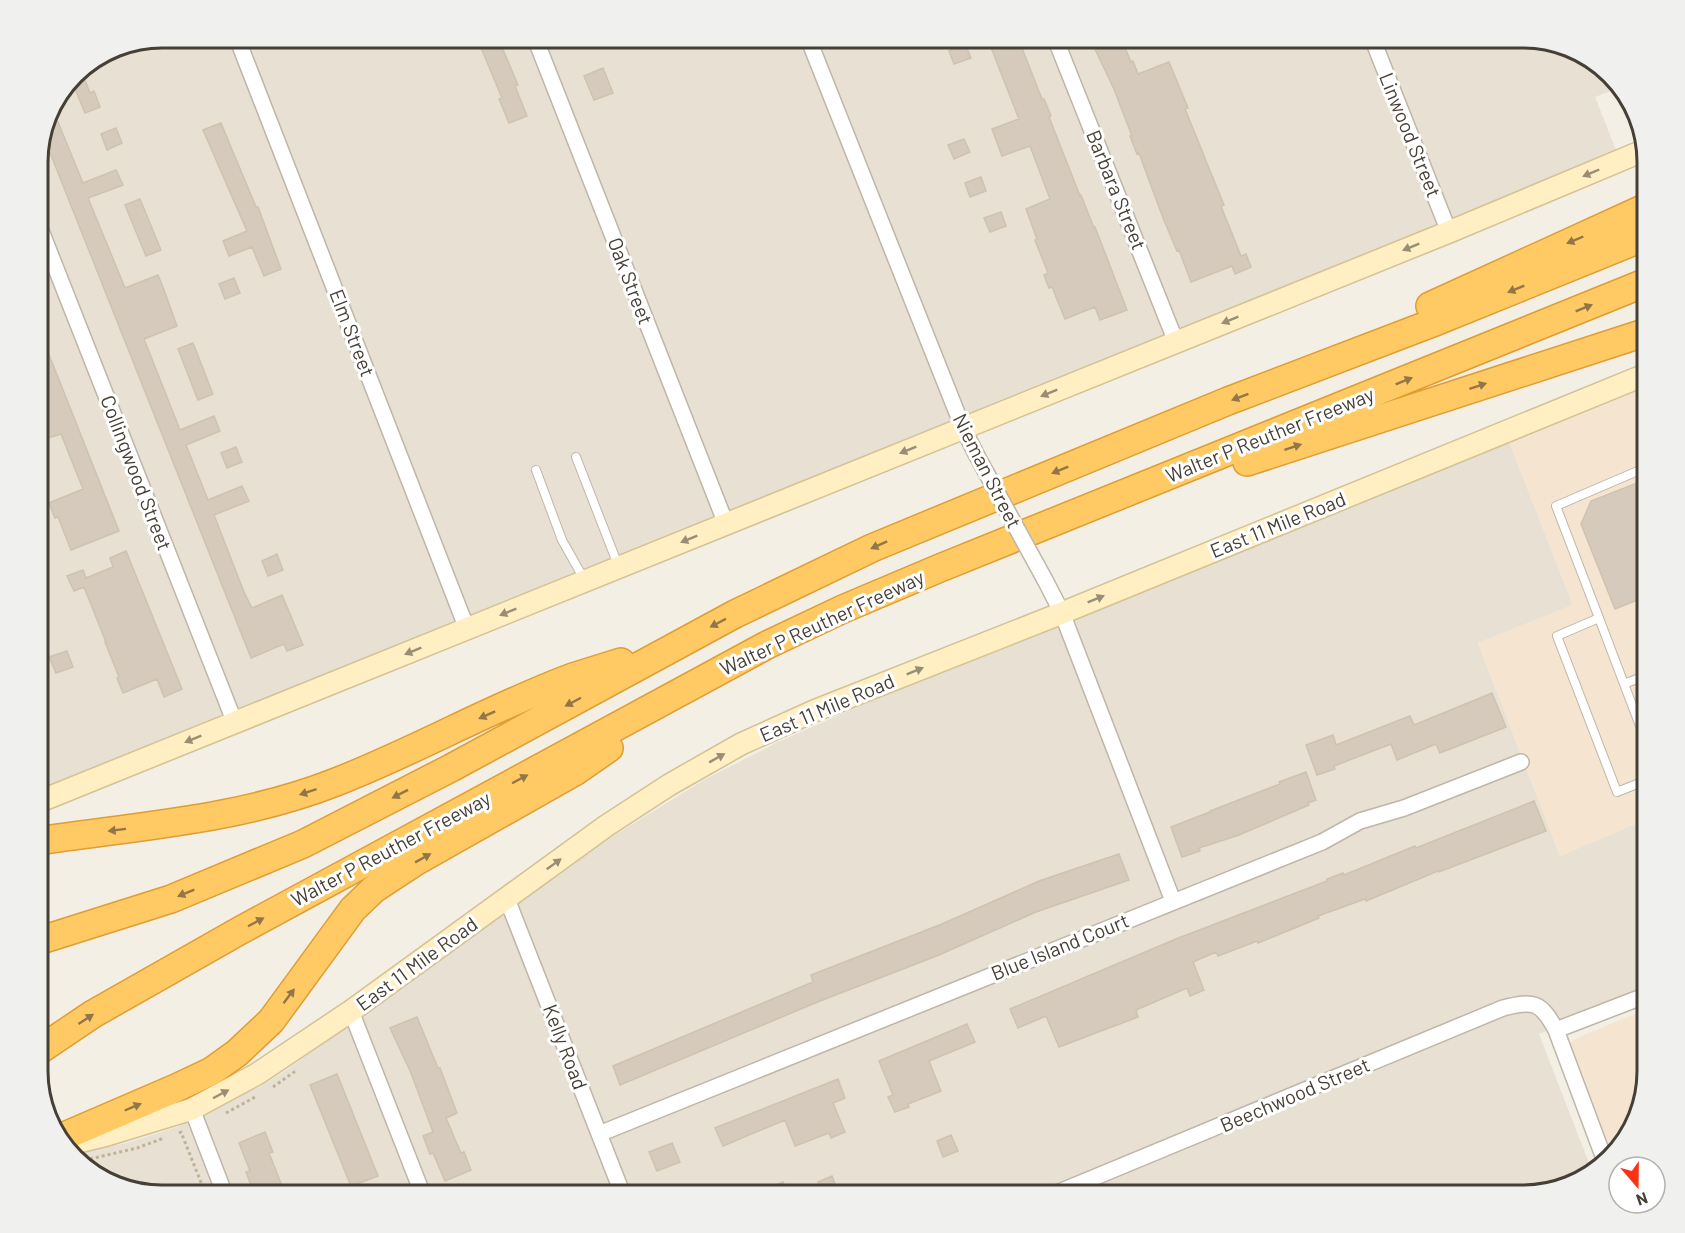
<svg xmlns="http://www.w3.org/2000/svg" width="1685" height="1233" font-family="Barlow,sans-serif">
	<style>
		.residential { fill: #e7e0d3 }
		.commercial { fill: #f5e5d0 }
		.building { fill: #d5cabb; stroke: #d0c2ae; stroke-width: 1.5 }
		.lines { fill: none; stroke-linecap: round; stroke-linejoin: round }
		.lane-casing { stroke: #beb6a8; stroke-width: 10 }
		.street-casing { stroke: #beb6a8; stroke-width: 18 }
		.secondary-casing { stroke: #d4c294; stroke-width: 24 }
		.highway-casing { stroke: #df9d33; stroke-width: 30 }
		.path { stroke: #c0b299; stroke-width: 3; stroke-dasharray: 3 3; stroke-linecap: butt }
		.lane { stroke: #fff; stroke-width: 8 }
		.street { stroke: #fff; stroke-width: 15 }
		.secondary { stroke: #ffefc3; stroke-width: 21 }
		.highway { stroke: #ffc964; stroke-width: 27 }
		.street-bridge-casing { stroke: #beb6a8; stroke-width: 18; stroke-linecap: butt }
		.street-bridge { stroke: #fff; stroke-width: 15 }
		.oneway { fill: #998e75 }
		.oneway2 { fill: #907648 }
		.labels { text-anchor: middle; stroke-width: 6; stroke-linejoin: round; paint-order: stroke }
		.street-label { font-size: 20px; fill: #463f35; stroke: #fff }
		.rim { fill: none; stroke: #463f35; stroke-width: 3 }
	</style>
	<rect width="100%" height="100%" fill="#f3efe5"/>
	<path class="residential" d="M162 38H1524L1599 63 1619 88 1595 97 1618 155 38 794V153L50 106 80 69 114 47Z
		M1509 442 1573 605 1478 643 1560 856 1647 819V990L1539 1034 1592 1171 1579 1183 1523 1195H161L86 1170 73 1154 127 1143 177 1127 211 1112 259 1087 282 1073 605 841 704 780 778 742 862 705Z"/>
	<path class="commercial" d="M1647 386V819L1560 856 1478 643 1573 605 1509 442Z
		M1647 1009V1072L1622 1147 1608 1159 1568 1044 1579 1037Z"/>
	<path class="building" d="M477 38H498L518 85 515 86 527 116 509 123 499 99 502 98Z
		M1011 38H1018L1042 99H1044L1051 116 1049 117 1080 196 1081 195 1094 228 1095 227 1127 310 1100 320 1095 307 1065 319 1052 287 1049 288 1044 275 1048 273 1035 240 1037 239 1026 209 1050 199 1030 146 1002 156 992 129 1019 119 990 45Z
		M1099 38H1121L1131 62 1133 61 1138 74 1169 62 1188 108 1185 109 1224 205 1221 206 1241 256 1246 254 1251 267 1235 274 1232 266 1191 282 1179 250 1177 251 1163 218 1139 153 1137 154 1130 136H1132L1114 89 1091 41Z
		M965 44 971 58 954 64 949 51Z
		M80 68 90 93 94 91 100 107 85 113 71 79Z
		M603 68 613 93 594 100 584 76Z
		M51 105 83 183 116 170 123 185 88 198 125 288 158 275 164 290 177 326 144 339 180 430 214 416 220 431 186 445 208 500 242 486 249 501 214 515 244 592 252 608 282 595 303 645 287 651 284 644 251 658 43 135Z
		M221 123 256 207H258L281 269 264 276 252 247 229 256 223 241 247 231 203 130Z
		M116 128 122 143 107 150 101 134Z
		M964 139 970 152 954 159 948 145Z
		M981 177 986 191 970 197 965 183Z
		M140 199 161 250 146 256 125 205Z
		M1001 212 1006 226 990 232 984 218Z
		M234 278 240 293 225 299 219 284Z
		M38 327 119 531 71 550 58 517 55 518 49 503 83 489 61 434 38 441Z
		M193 343 213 394 198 400 178 349Z
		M236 447 242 462 227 468 221 453Z
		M1647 479V596L1615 609 1581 524 1591 501Z
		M126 551 182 689 164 697 157 679 123 693 117 678 119 677 105 642H106L84 587 74 591 67 576 83 570 86 578 113 567 110 558Z
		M277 554 283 570 268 576 262 561Z
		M67 651 73 667 56 673 49 657Z
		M1492 693 1506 727 1440 753 1436 744 1397 760 1391 744 1334 766 1335 769 1317 775 1306 745 1333 735 1336 745 1410 716 1414 725Z
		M1306 772 1316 800 1308 803 1309 805 1239 835 1199 848 1200 851 1182 857 1171 827 1210 812V811L1280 784 1279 782Z
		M1534 801 1546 831 1439 872 1438 871 1366 901 1365 899 1318 916 1319 918 1258 943 1257 941 1218 956 1216 952 1193 962 1204 990 1190 996 1187 988 1136 1010 1138 1017 1059 1047 1046 1016 1018 1028 1010 1009 1176 939 1327 881V879L1343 873 1344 875 1415 846 1416 848Z
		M1119 854 1129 880 1036 912 939 955 820 1001 620 1085 613 1066 813 982 811 975 942 924 1039 881Z
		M417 1017 438 1068H440L457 1113 446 1118 461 1153 464 1152 471 1170 445 1181 433 1153 430 1154 423 1136 433 1132 411 1073 390 1028Z
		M967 1024 975 1042 929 1061 941 1091 908 1104 909 1107 895 1112 888 1097 893 1095 879 1061Z
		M337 1074 378 1176 351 1186 310 1085Z
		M838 1079 845 1098 833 1103 845 1132 831 1138 829 1133 795 1146 785 1120 723 1146 715 1128Z
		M265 1132 273 1152 269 1153 286 1196H255L246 1172 250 1171 239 1143Z
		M951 1135 958 1151 943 1157 937 1141Z
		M672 1143 680 1162 657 1171 649 1152Z
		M832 1176 838 1192 823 1196 818 1182Z
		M783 1182 788 1196H752V1195Z"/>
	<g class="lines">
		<g class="lane-casing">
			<path id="lane" d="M576 457 618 565
				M1647 467 1556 506 1599 618 1557 636 1617 792 1647 780
				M536 470 562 540 584 579
				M1599 618 1624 684 1647 675
				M1624 684 1647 744"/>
		</g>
		<g class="street-casing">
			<path id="street" d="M237 38 467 629
				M535 38 726 524
				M808 38 963 428 976 454
				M1055 38 1176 342
				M1372 38 1449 232
				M38 223 235 723
				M1045 580 1062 613 1173 901
				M507 899 623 1195
				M351 1011 423 1195
				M1556 1030 1647 995
				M192 1109 225 1195
				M599 1134 1322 842 1360 821 1404 808 1521 762
				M1052 1195 1503 1008C1534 1000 1541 1002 1556 1030L1605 1161"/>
		</g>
		<g class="secondary-casing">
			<path id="secondary" d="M38 802 1449 232 1645 150
				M66 1145 107 1135 192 1109 257 1074 351 1011 606 826 669 785 741 744 814 711 1062 613 1647 374"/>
		</g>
		<g class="highway-casing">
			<path id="highway" d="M1430 306 1647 207
				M1247 462 1647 332
				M38 841C138 826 240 820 336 782 416 751 492 707 573 677 589 672 605 667 621 662
				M38 941 171 899 303 844 451 768 735 614 872 548 1228 401 1435 322 1647 236
				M38 1051 93 1014 241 930 767 645 843 609 940 568 1647 282
				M60 1138 176 1088 212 1071 237 1053 271 1021 353 909 374 889 415 862 576 771 609 748"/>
		</g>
		<path class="path" d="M1630 101 1627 108 1629 118 1633 123 1639 124
			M273 1087 297 1070
			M226 1113 257 1096
			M179 1133 181 1132 206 1195
			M90 1159 137 1148 164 1138"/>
		<use href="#lane" class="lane"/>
		<use href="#street" class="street"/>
		<use href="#secondary" class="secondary"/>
		<use href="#highway" class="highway"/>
		<g class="street-bridge-casing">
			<path id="street-bridge" d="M976 454 1045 580"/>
		</g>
		<use href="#street-bridge" class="street-bridge"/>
	</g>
	<defs><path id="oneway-solid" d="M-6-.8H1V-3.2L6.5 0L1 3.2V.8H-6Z" transform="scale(1.5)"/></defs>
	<g class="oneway">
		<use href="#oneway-solid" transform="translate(1591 173) rotate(157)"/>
		<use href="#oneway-solid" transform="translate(1411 247) rotate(158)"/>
		<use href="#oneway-solid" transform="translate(1230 320) rotate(158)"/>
		<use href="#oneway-solid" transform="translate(1049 393) rotate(158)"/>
		<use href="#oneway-solid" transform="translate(908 450) rotate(158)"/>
		<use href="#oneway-solid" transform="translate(689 539) rotate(158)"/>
		<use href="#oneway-solid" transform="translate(1096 599) rotate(-22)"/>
		<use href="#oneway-solid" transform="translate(508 612) rotate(158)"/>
		<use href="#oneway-solid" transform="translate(413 651) rotate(158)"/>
		<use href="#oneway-solid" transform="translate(915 671) rotate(-22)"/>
		<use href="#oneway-solid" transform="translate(193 739) rotate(158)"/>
		<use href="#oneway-solid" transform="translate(717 758) rotate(-29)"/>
		<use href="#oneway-solid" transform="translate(554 864) rotate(-36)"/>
		<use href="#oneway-solid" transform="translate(221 1094) rotate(-28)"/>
	</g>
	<g class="oneway2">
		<use href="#oneway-solid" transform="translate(1575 240) rotate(157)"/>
		<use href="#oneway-solid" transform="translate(1516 289) rotate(158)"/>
		<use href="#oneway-solid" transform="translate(1584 308) rotate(-22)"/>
		<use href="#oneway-solid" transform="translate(1404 381) rotate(-22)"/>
		<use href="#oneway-solid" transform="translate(1478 386) rotate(-18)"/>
		<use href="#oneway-solid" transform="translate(1240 397) rotate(159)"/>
		<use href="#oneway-solid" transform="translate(1293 447) rotate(-18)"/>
		<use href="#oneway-solid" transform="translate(1060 470) rotate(158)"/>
		<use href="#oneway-solid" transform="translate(879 545) rotate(156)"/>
		<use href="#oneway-solid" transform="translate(718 623) rotate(152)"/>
		<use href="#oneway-solid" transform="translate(573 702) rotate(152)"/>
		<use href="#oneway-solid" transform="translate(487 715) rotate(156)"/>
		<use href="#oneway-solid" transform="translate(520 779) rotate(-28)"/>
		<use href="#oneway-solid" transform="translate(308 792) rotate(162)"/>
		<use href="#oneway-solid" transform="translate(400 794) rotate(153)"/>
		<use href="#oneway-solid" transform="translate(117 830) rotate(173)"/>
		<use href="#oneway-solid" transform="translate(423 858) rotate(-29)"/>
		<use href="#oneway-solid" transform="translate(186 893) rotate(158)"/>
		<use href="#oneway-solid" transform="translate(256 922) rotate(-28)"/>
		<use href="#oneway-solid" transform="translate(289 996) rotate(-53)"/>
		<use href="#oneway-solid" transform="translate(86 1019) rotate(-33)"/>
		<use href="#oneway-solid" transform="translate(133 1107) rotate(-23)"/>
	</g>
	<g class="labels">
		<g class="street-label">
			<text transform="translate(1410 135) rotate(68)" y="7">Linwood Street</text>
			<text transform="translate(1116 190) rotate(68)" y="7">Barbara Street</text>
			<text transform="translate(630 281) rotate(69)" y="7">Oak Street</text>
			<text transform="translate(352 333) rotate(69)" y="7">Elm Street</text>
			<text transform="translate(1270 435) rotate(-22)" y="7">Walter P Reuther Freeway</text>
			<text transform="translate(987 471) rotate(63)" y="7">Nieman Street</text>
			<text transform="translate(136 473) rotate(69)" y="7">Collingwood Street</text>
			<text transform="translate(1278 525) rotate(-22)" y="7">East 11 Mile Road</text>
			<text transform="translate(822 623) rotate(-25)" y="7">Walter P Reuther Freeway</text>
			<text transform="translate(827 708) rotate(-23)" y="7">East 11 Mile Road</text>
			<text transform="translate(391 849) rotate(-28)" y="7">Walter P Reuther Freeway</text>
			<text transform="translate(1060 947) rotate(-22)" y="7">Blue Island Court</text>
			<text transform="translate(417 964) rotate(-36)" y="7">East 11 Mile Road</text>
			<text transform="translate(565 1047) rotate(69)" y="7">Kelly Road</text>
			<text transform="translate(1295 1095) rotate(-23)" y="7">Beechwood Street</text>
		</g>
	</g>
	<path d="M0 0H1685V1233H0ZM162 48H1523A114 114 0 0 1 1637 162V1071A114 114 0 0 1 1523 1185H162A114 114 0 0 1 48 1071V162A114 114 0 0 1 162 48Z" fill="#f0f0ef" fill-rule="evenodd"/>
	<path class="rim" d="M162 48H1523A114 114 0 0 1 1637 162V1071A114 114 0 0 1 1523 1185H162A114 114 0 0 1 48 1071V162A114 114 0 0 1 162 48Z"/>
	<g transform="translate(1637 1185) rotate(160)"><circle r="28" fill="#ffffff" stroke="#b5b2ae" stroke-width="1.5"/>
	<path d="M0-4.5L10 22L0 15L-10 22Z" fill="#fd3213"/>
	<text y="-9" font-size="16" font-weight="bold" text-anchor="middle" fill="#463f35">N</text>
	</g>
</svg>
